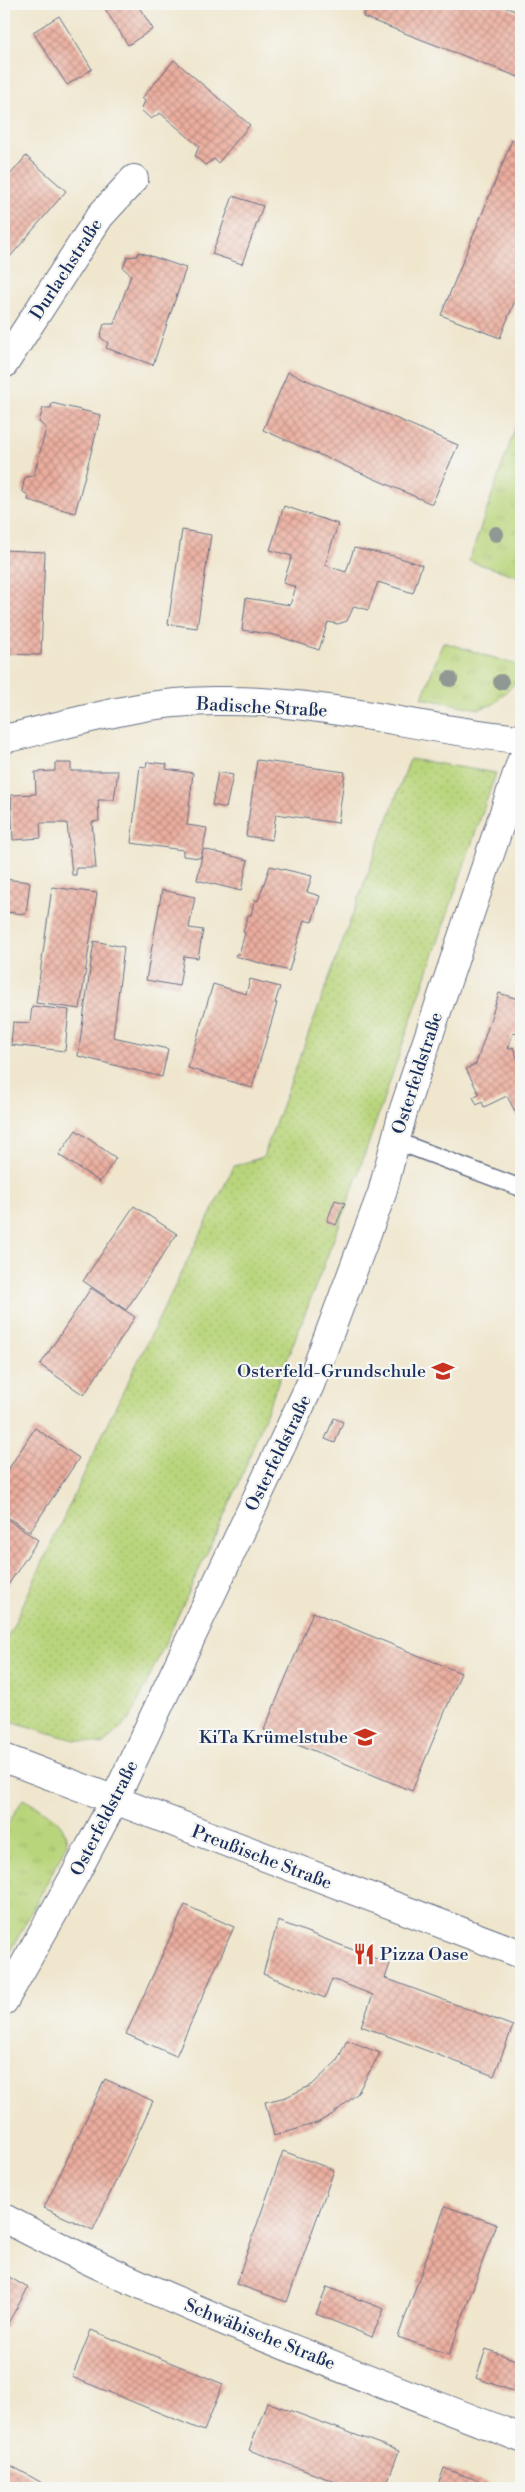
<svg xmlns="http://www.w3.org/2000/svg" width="525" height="2492" font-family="'Libre Bodoni',serif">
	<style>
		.grass { fill: url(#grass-tufts); stroke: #6a826d }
		.park { fill: url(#park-dots); stroke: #6a826d }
		.building { fill: url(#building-cross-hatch) }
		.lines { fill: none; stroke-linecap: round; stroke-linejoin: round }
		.lane-casing { stroke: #656f85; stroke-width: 19 }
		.street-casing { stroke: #656f85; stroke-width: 30 }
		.secondary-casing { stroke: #656f85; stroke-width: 30 }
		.lane { stroke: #fff; stroke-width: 16 }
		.street { stroke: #fff; stroke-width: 28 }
		.secondary { stroke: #fff; stroke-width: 28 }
		.tree { fill: #909894 }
		.labels { text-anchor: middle; stroke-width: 4.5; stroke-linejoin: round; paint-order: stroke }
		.street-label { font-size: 18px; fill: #1b2f5e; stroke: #f6f6f2 }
		.poi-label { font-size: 18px; fill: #1b2f5e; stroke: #f6f6f2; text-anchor: end }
	</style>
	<defs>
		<pattern id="grass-tufts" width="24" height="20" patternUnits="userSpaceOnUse" patternTransform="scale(1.25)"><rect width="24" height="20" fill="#b9d57c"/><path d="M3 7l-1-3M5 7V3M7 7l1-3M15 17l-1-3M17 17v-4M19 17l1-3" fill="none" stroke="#9eb76e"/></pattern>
		<pattern id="park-dots" width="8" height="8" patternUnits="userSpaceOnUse" patternTransform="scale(1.25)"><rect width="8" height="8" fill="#b9d57c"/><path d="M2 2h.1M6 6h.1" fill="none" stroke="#9eb76e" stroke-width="1.8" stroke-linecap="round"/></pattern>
		<pattern id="building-cross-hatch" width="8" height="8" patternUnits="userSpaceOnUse" patternTransform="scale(1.25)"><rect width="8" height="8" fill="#ecae9e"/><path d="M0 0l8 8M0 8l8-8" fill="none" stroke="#be8e84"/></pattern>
	</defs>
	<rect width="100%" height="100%" fill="#f6f6f2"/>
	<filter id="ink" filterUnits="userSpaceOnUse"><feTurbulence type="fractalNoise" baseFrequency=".02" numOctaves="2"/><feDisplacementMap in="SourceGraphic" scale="10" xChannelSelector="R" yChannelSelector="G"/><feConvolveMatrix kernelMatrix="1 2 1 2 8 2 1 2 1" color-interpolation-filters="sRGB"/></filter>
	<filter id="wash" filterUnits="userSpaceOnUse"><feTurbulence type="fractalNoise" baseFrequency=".0096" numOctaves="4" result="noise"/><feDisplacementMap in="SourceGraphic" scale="20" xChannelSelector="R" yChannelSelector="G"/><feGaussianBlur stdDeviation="1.12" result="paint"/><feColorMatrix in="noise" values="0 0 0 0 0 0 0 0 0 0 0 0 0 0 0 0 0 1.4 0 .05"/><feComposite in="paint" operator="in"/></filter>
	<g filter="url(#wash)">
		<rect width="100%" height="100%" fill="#efe6cd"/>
		<path class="grass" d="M519 417 521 418V577L469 561Z
			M443 642 517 665 521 653V670L515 683 494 704 479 709 422 698Z
			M23 1799C43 1811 66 1818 67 1844L4 1964V1831Z"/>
		<path class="park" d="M410 759 496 773 349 1200 238 1486 130 1719 103 1744 70 1739 4 1719V1645L112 1414 234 1166 263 1157Z"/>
		<g id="blocks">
			<path class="building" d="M102 4H137L153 29 128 45Z
				M368 4H496L521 13V78L363 17Z
				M59 16 92 69 67 85 33 32Z
				M174 60 250 125 218 163 214 159 205 165 195 156 199 146 160 113 151 119 141 110 145 101 142 98Z
				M512 140 521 144V285L500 338 441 315Z
				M26 156 66 191 4 264V182Z
				M233 196 263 206 242 264 212 254Z
				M139 252 186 268 153 365 106 348 108 343 100 337 104 324H114L131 275 123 268 127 257 137 256Z
				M288 372 458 445 432 504 263 430Z
				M52 403 101 415 75 513 28 500 29 496 22 491 25 477 34 476 46 428 39 422 43 408H51Z
				M284 506 338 524 325 565 346 572 354 548 394 556 422 565 413 593 378 582 368 610 354 606 347 621 338 624 328 622 319 650 275 635 242 630 246 598 290 605 296 587 283 583 292 556 270 550Z
				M182 530 211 535 197 628 168 624Z
				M4 550 45 552 41 655 4 654Z
				M257 760 345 772 338 823 276 814 272 840 246 836Z
				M147 762 167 764 166 769 193 773 187 825 207 828 203 849 248 860 241 891 197 880 203 850 200 858 183 856V850L131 843 140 766 146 767Z
				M55 763H71V771H118L114 800H98L99 821 92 822 96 868H76V875H72L67 823H40L41 838 13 840 11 795 36 794 35 772 55 771Z
				M218 772 233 775 226 808 212 805Z
				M270 866 312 876 307 892 320 896 312 922 304 920 289 971 235 956 236 954H239L245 933 243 932 248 915H251L254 902 253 899 258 901Z
				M4 879 30 882 26 914 4 912Z
				M52 887 97 893 80 1009 36 1003Z
				M162 890 195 897 189 928 203 930 198 958 184 956 179 986 146 980Z
				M94 941 124 947 113 1037 168 1049 162 1077 78 1056Z
				M250 979 280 987 275 1003H277L252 1088 188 1068 213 984 246 994Z
				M499 993 521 1000V1035L513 1033 508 1049 513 1047 521 1068 520 1130 517 1123 520 1121 507 1096 484 1107 482 1102 477 1105 473 1097 479 1094 466 1069 476 1064Z
				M32 1006 69 1010 65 1051 11 1045 13 1022 30 1023Z
				M76 1130 116 1158 100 1182 59 1155Z
				M335 1200 345 1203 336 1225 327 1221Z
				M134 1206 177 1234 126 1310 83 1281Z
				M91 1288 135 1317 84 1395 40 1365Z
				M334 1418 343 1422 335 1443 325 1439Z
				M35 1428 79 1458 30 1532 4 1515V1476Z
				M4 1517 38 1540 4 1591Z
				M313 1612 461 1673 412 1791 264 1730Z
				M185 1905 234 1927 176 2056 126 2034Z
				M278 1921 390 1964 385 1978 513 2026 494 2076 361 2026 373 1995 332 1979 325 1998 263 1974Z
				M347 2040 380 2053 357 2094 333 2114 317 2123 274 2136 265 2102 286 2097 312 2085 337 2061Z
				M105 2079 153 2101 93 2230 44 2208Z
				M283 2151 334 2170 287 2302 236 2284Z
				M445 2206 496 2224 449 2355 398 2337Z
				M4 2274 28 2288 4 2330Z
				M327 2287 384 2309 372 2337 316 2314Z
				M91 2330 223 2384 204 2431 72 2377Z
				M486 2349 521 2362V2394L476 2378Z
				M267 2402 399 2451 385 2488H352L249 2450Z
				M4 2462 19 2470 51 2488H4Z
				M444 2468 498 2488H437Z"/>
		</g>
	</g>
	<g filter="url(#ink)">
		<use href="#blocks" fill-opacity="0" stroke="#656f85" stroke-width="1"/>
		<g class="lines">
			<g class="lane-casing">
				<path id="lane" d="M396 1141 521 1188"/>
			</g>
			<g class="street-casing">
				<path id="street" d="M4 364 100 216 134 179
					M4 739C47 729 90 717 133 709 182 699 246 699 296 705 372 713 446 733 521 739
					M4 1758 521 1954
					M4 2218C170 2306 347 2370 521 2438"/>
			</g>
			<g class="secondary-casing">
				<path id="secondary" d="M4 2001 76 1873 114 1801 310 1385 382 1193 403 1112 521 762"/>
			</g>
			<use href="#lane" class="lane"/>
			<use href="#street" class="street"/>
			<use href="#secondary" class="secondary"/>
		</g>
		<g class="tree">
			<circle cx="496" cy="534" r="8"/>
			<circle cx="450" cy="679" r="8"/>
			<circle cx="501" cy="682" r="8"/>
		</g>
	</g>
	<defs>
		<g id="school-bare" transform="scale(1.725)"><path d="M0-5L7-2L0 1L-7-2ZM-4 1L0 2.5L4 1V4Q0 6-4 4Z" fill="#c8321e" stroke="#f6f6f2" stroke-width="2.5" paint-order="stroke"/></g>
		<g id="restaurant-bare" transform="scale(1.725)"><path d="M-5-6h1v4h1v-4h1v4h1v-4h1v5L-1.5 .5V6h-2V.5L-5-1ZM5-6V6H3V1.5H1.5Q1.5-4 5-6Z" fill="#c8321e" stroke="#f6f6f2" stroke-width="2.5" paint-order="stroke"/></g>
	</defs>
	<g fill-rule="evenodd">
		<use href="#school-bare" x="443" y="1371"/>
		<use href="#school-bare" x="365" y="1737"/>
		<use href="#restaurant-bare" x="364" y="1954"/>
	</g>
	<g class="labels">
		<g class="street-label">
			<text transform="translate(66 269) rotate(-57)" y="6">Durlachstraße</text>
			<text transform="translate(262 707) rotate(3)" y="6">Badische Straße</text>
			<text transform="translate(417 1073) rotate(-72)" y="6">Osterfeldstraße</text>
			<text transform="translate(278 1453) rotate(-64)" y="6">Osterfeldstraße</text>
			<text transform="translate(104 1818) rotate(-63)" y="6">Osterfeldstraße</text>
			<text transform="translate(262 1857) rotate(21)" y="6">Preußische Straße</text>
			<text transform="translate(260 2334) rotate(22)" y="6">Schwäbische Straße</text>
		</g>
		<g class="poi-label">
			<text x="426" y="1377">Osterfeld-Grundschule</text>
			<text x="348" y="1743">KiTa Krümelstube</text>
			<text x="380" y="1960" text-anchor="start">Pizza Oase</text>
		</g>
	</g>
	<rect width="525" height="2492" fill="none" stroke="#f6f6f2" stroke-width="20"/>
</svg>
